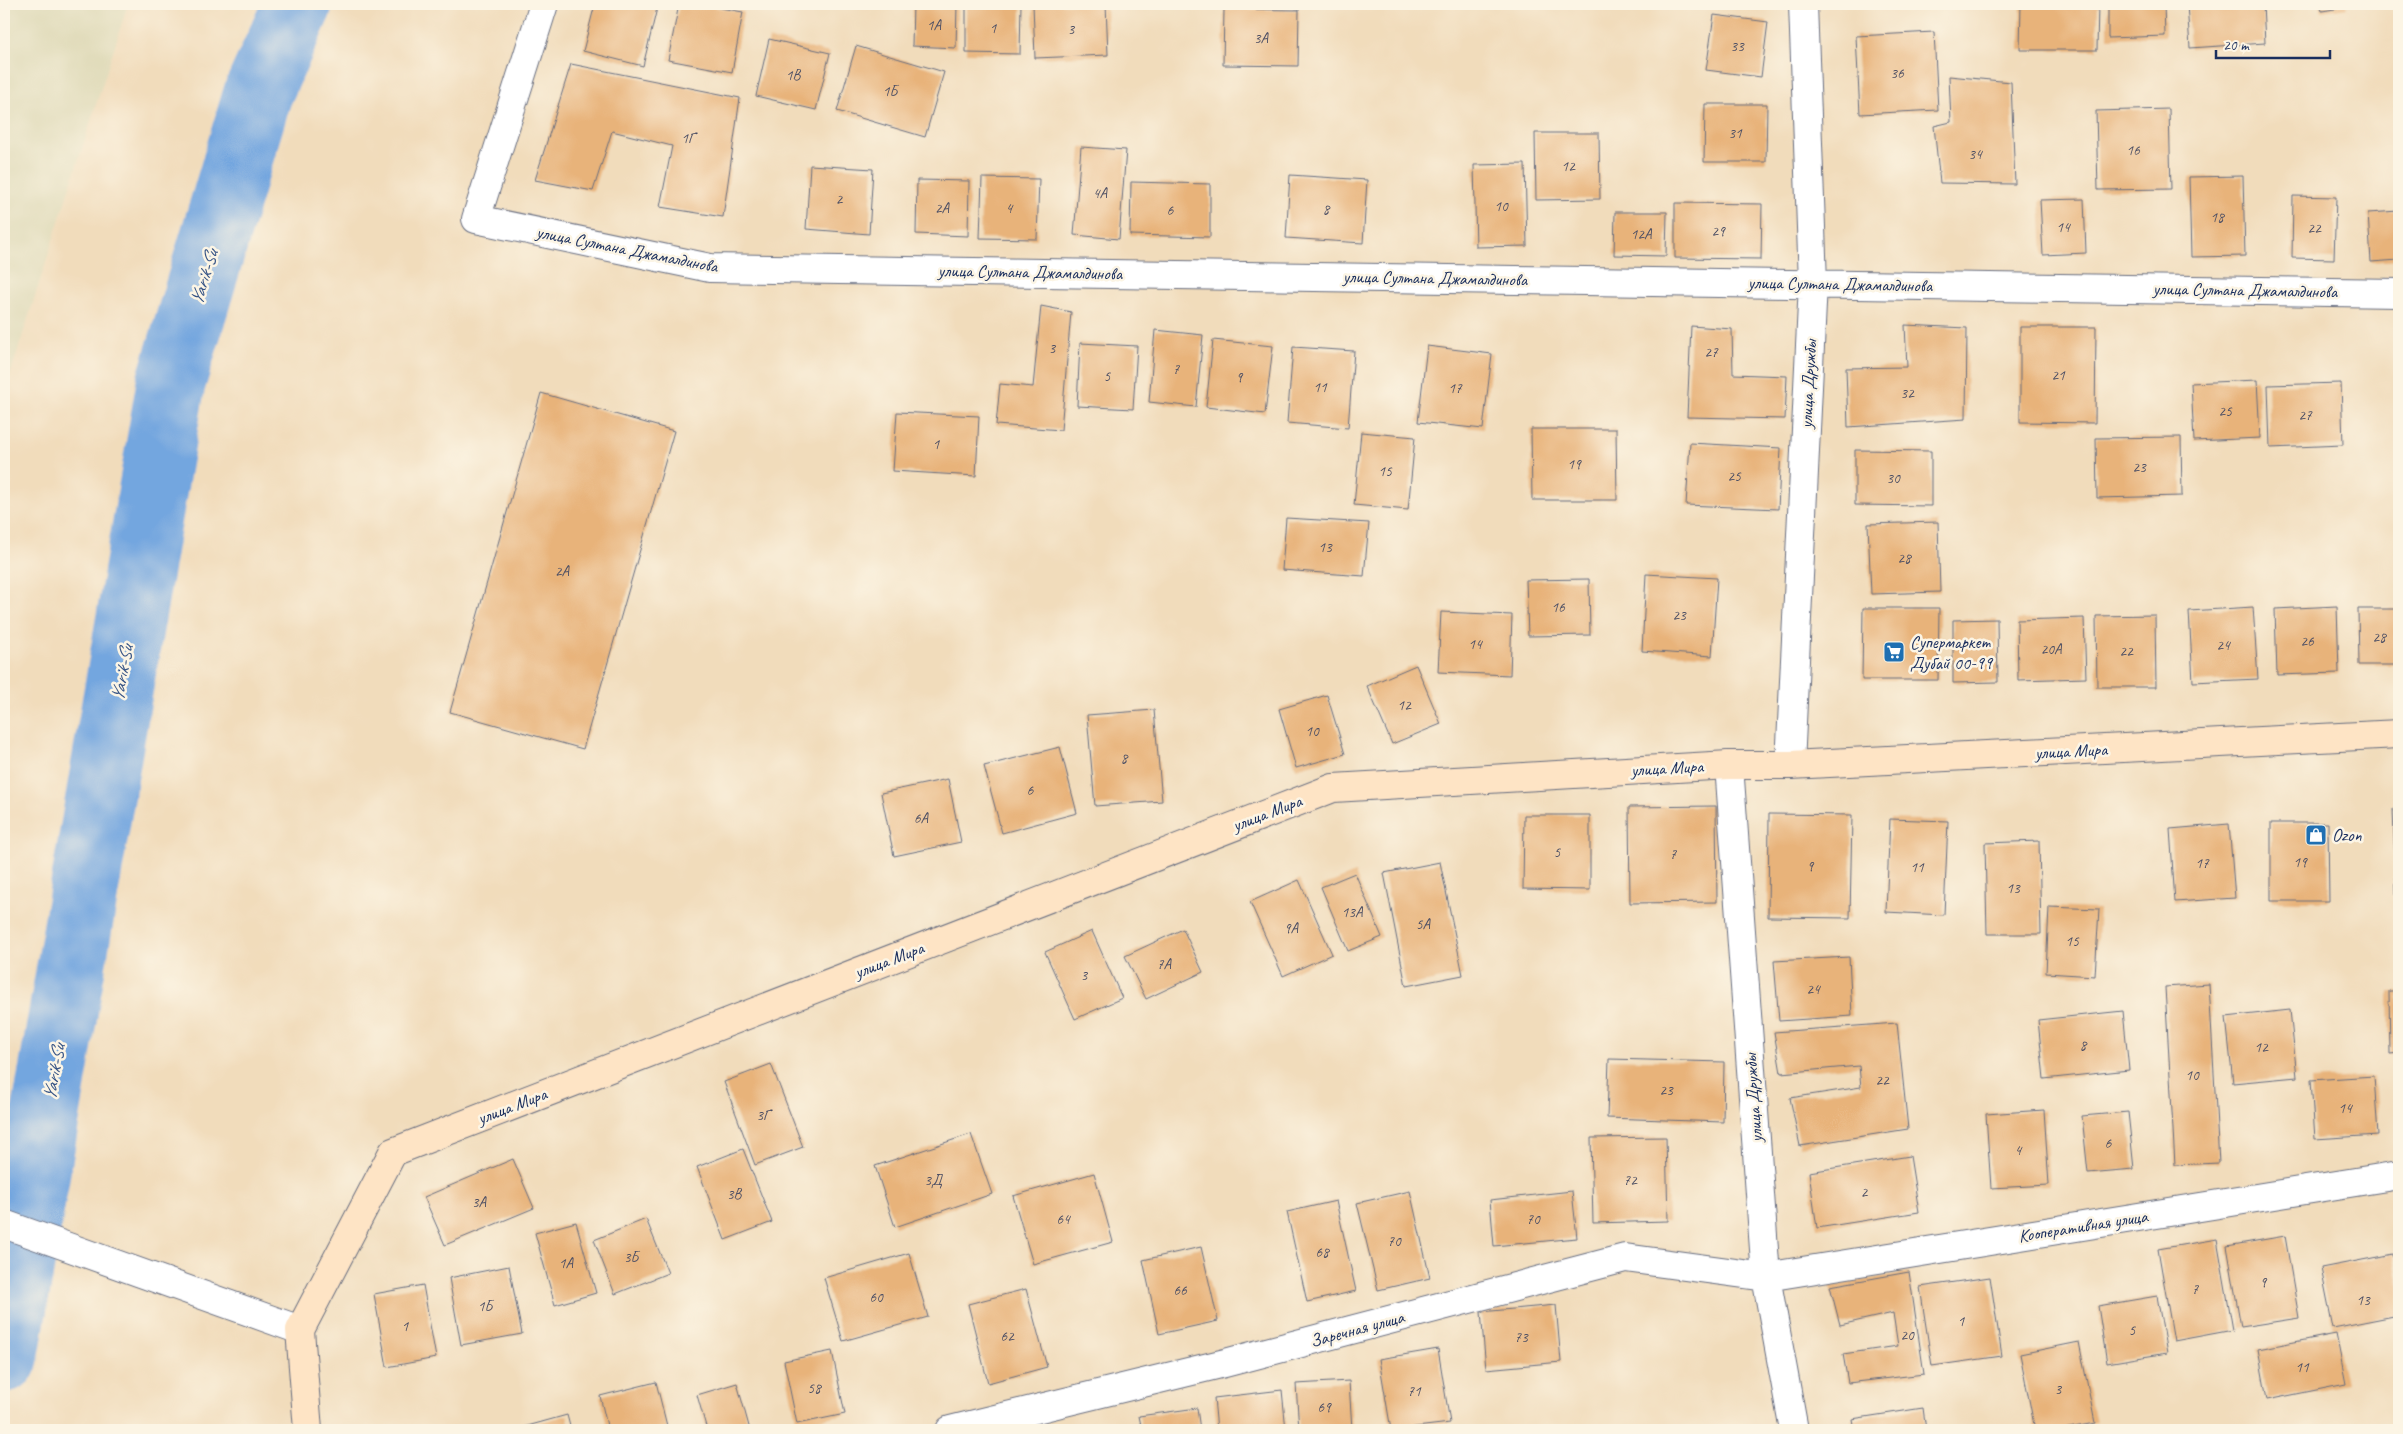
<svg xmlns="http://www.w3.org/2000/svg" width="2403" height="1434" font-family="Caveat,sans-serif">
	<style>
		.built { fill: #e1dcbb }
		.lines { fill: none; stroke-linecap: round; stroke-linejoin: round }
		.river { stroke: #73a6df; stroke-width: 69 }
		.building { fill: #e8b37a }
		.street-casing { stroke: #666c7f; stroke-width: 30 }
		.secondary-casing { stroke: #666c7f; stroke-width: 30 }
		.street { stroke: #fff; stroke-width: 28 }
		.secondary { stroke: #fee4c5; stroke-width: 28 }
		.labels { text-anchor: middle; stroke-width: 5; stroke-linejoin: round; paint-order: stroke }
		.number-label { font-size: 15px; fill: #4e5065 }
		.street-label { font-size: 18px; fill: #1b2f5e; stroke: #fcf5e5 }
		.poi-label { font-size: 18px; fill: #1b2f5e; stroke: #fcf5e5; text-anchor: start }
		.water-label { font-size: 19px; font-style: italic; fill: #355385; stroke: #fcf5e5 }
	</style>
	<rect width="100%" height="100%" fill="#fcf5e5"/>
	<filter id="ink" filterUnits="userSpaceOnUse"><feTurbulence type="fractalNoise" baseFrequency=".02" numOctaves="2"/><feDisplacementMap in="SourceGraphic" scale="10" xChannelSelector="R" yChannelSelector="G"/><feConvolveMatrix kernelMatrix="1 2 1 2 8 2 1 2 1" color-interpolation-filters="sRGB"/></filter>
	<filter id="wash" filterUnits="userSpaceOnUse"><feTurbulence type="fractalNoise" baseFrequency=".0096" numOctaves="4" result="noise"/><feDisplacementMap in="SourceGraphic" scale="20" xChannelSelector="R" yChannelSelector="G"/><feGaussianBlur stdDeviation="1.12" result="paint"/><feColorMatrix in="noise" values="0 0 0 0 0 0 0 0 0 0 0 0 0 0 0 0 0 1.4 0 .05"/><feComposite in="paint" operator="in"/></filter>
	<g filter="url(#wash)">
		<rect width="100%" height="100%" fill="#f1dcbb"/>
		<path class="built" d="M4 4H128L4 394Z"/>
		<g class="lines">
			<path class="river" d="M4 1358 171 383 258 93 298 4"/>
		</g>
		<g id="blocks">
			<path class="building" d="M595 4H658L643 66 583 51Z
				M679 4H698L743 12 732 72 668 60Z
				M913 4H957L956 48 912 46Z
				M966 4H1021L1020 54 966 53Z
				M1033 4H1106L1108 55 1035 58Z
				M2021 4H2098L2097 50H2020Z
				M2108 4H2164L2165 36 2108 38Z
				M2187 4H2263L2265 43 2190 48Z
				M2320 4H2346L2347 7 2322 11Z
				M1224 9 1299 10 1298 66 1223 65Z
				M1714 15 1768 22 1761 77 1706 70Z
				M1934 32 1938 110 1860 114 1856 36Z
				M769 39 830 53 816 110 756 96Z
				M856 46 944 72 925 137 837 111Z
				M571 64 740 98 723 217 660 207 672 146 612 131 593 191 535 180Z
				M1949 76 2011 82 2015 184 1940 183 1934 126 1951 122Z
				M1705 104H1767L1766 162H1704Z
				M2169 109 2171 189 2098 190 2096 111Z
				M1535 133H1599L1600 199 1536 200Z
				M1081 147 1126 150 1119 239 1074 235Z
				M1525 164 1527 246 1476 247 1474 165Z
				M810 165 873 169 869 234 806 229Z
				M1290 175 1367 180 1363 243 1286 238Z
				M2243 176 2245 256 2191 257 2189 177Z
				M982 178 1039 179 1037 239 980 238Z
				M917 180 969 181 968 236 916 234Z
				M1131 182 1210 184V237L1130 235Z
				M2293 196 2336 197 2334 259 2292 258Z
				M2084 199 2086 253 2043 255 2040 200Z
				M1675 203 1762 204 1761 259 1675 258Z
				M2399 211V260L2371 262 2368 213Z
				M1615 212H1667L1666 256 1614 255Z
				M1041 306 1071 312 1061 430 996 425 1000 384 1033 387Z
				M1905 325 1967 328 1966 419 1848 427 1846 368 1907 367Z
				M1691 326 1732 329 1733 374 1787 376 1785 419 1687 417Z
				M2020 327H2096L2095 423 2020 422Z
				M1155 330 1203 335 1196 407 1149 402Z
				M1213 340 1273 346 1265 414 1206 407Z
				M1080 343 1137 346 1133 409 1077 406Z
				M1427 346 1492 354 1483 429 1418 422Z
				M1293 347 1354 351 1348 428 1287 423Z
				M2257 380 2260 438 2194 441 2191 383Z
				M2341 383 2343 445 2270 448 2268 385Z
				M541 393 674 431 583 749 450 712Z
				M897 412 979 416 976 476 893 471Z
				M1531 429H1616L1617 500H1532Z
				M1361 432 1415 437 1408 510 1354 505Z
				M2181 437 2182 496 2097 498 2096 438Z
				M1690 443 1781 448 1778 509 1686 505Z
				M1855 450 1931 451V506L1855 505Z
				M1286 518 1369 523 1364 576 1282 570Z
				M1938 522 1940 592 1871 594 1868 524Z
				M1646 574 1717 578 1712 656 1642 651Z
				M1589 579 1590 635 1528 636 1526 580Z
				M2337 606 2339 673 2277 675 2275 609Z
				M2253 607 2258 679 2193 682 2189 611Z
				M1863 608H1939L1938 680H1862Z
				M2358 609H2399V665H2359Z
				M1441 612 1512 615 1510 675 1438 672Z
				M2155 615 2156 687H2097L2096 616Z
				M2084 618 2086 678 2018 680 2017 620Z
				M1997 619 1998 682 1953 683V620Z
				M1416 665 1441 724 1392 744 1367 686Z
				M1327 695 1345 754 1296 768 1279 709Z
				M1154 710 1162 801 1095 806 1087 715Z
				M1060 747 1077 813 1002 833 984 766Z
				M948 779 961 842 894 856 881 793Z
				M1716 806 1717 902 1630 903 1629 807Z
				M2393 809H2399V895H2396Z
				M1769 814 1852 815 1850 918 1768 917Z
				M1524 815H1590V890L1523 889Z
				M1890 819 1948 821 1944 915 1886 912Z
				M2271 823H2328L2329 901H2271Z
				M2229 824 2235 898 2175 902 2170 829Z
				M2039 841 2041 934H1987L1985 843Z
				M1440 862 1463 975 1406 986 1384 873Z
				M1355 873 1382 937 1348 951 1321 887Z
				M1299 880 1332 954 1283 976 1250 902Z
				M2049 907 2099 909 2095 976 2046 973Z
				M1183 929 1203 972 1146 999 1125 956Z
				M1092 931 1122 998 1075 1019 1045 952Z
				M1849 957 1852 1016 1779 1021 1774 961Z
				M2209 984 2219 1163 2175 1165 2165 987Z
				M2389 991H2399V1053L2390 1054Z
				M2290 1010 2297 1077 2233 1083 2226 1017Z
				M2123 1011 2129 1070 2044 1079 2038 1020Z
				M1897 1023 1908 1129 1800 1146 1790 1098 1861 1087 1859 1066 1781 1073 1774 1032Z
				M1609 1059 1724 1062 1723 1122 1607 1118Z
				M771 1064 803 1147 755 1165 724 1082Z
				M2374 1076 2378 1135 2315 1139 2311 1080Z
				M2044 1110 2049 1185 1991 1188 1986 1114Z
				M2128 1112 2134 1169 2088 1173 2082 1116Z
				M971 1134 992 1194 895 1227 875 1166Z
				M1666 1137 1668 1221 1593 1223 1591 1138Z
				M743 1149 772 1222 725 1240 697 1167Z
				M1910 1156 1919 1212 1817 1228 1809 1172Z
				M513 1159 534 1208 445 1245 424 1197Z
				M1094 1173 1113 1242 1033 1264 1013 1196Z
				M1410 1191 1430 1278 1378 1290 1357 1203Z
				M1572 1191 1577 1238 1494 1246 1490 1200Z
				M1336 1201 1356 1291 1307 1302 1287 1212Z
				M646 1219 668 1273 615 1294 594 1240Z
				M576 1222 596 1293 555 1305 535 1233Z
				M2285 1236 2299 1318 2241 1327 2227 1246Z
				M2217 1239 2233 1330 2174 1341 2158 1249Z
				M1201 1247 1218 1321 1159 1334 1143 1260Z
				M909 1253 928 1317 843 1341 824 1278Z
				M2393 1254 2399 1284V1315L2333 1328 2321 1268Z
				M509 1266 522 1334 461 1345 449 1278Z
				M1909 1272 1924 1374 1848 1383 1843 1354 1898 1346 1893 1313 1840 1325 1830 1286Z
				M1990 1277 2002 1356 1932 1366 1920 1287Z
				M423 1285 436 1358 387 1367 374 1294Z
				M1026 1289 1047 1367 988 1383 968 1304Z
				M2157 1296 2167 1353 2107 1363 2098 1306Z
				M1556 1305 1561 1362 1486 1369 1481 1312Z
				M2336 1334 2346 1384 2267 1400 2258 1349Z
				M2079 1342 2095 1423 2058 1430H2035L2020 1354Z
				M1438 1349 1450 1423 1391 1430 1379 1359Z
				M832 1351 845 1414 797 1424 784 1361Z
				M1349 1381 1352 1430H1299L1296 1384Z
				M656 1382 668 1430H608L600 1396Z
				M737 1383 750 1430H707L697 1395Z
				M1282 1390 1286 1430H1217L1214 1398Z
				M1197 1408 1200 1430H1142L1139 1416Z
				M1923 1408 1926 1430H1854L1852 1419Z
				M567 1415 571 1430H513Z"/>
		</g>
	</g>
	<g filter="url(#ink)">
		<use href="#blocks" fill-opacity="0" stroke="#666c7f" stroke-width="1"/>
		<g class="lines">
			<g class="street-casing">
				<path id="street" d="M544 4 476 219 710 268 2399 293
					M1729 765 1766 1277 1794 1430
					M1790 765 1813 283 1803 4
					M4 1224 300 1330
					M950 1430 1225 1363 1625 1258 1766 1277 2399 1175"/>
			</g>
			<g class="secondary-casing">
				<path id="secondary" d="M308 1430 300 1330 393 1152 1333 788 1729 765H1790L2399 734"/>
			</g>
			<use href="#street" class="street"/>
			<use href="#secondary" class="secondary"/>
		</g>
	</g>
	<defs>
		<g id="supermarket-square" transform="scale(1.125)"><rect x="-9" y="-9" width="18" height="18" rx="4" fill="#1f6fb2" stroke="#fcf5e5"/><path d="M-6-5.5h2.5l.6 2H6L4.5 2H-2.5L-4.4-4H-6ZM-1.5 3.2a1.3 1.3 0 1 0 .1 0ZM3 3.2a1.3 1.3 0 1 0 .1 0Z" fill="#fff"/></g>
		<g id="shop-square" transform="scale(1.125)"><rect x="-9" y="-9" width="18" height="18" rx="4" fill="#1f6fb2" stroke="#fcf5e5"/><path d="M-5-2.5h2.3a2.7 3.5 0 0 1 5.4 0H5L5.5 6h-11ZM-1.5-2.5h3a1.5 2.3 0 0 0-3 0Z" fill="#fff"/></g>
	</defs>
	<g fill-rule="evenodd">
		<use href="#supermarket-square" x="1894" y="652"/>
		<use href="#shop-square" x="2316" y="835"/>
	</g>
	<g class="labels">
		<g class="number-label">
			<text x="934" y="30">1А</text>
			<text x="993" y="33">1</text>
			<text x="1071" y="34">3</text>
			<text x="1261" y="43">3А</text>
			<text x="1737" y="51">33</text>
			<text x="1897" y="78">36</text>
			<text x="793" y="80">1В</text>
			<text x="890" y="96">1Б</text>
			<text x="1735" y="138">31</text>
			<text x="688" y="143">1Г</text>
			<text x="2133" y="155">16</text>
			<text x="1975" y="159">34</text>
			<text x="1568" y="171">12</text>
			<text x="1100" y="198">4А</text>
			<text x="839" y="204">2</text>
			<text x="1501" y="211">10</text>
			<text x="942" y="213">2А</text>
			<text x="1009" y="213">4</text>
			<text x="1326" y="214">8</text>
			<text x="1170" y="215">6</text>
			<text x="2217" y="222">18</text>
			<text x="2063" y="232">14</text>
			<text x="2314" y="233">22</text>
			<text x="1718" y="236">29</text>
			<text x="1641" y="239">12А</text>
			<text x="1052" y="353">3</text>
			<text x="1711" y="357">27</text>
			<text x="1176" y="374">7</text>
			<text x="2058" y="380">21</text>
			<text x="1107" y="381">5</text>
			<text x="1239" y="382">9</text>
			<text x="1320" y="392">11</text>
			<text x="1455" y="393">17</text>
			<text x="1907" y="398">32</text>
			<text x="2225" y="416">25</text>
			<text x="2305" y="420">27</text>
			<text x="936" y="449">1</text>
			<text x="1574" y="469">19</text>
			<text x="2139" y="472">23</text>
			<text x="1385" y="476">15</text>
			<text x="1734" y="481">25</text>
			<text x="1893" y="483">30</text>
			<text x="1325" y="552">13</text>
			<text x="1904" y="563">28</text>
			<text x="562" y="576">2А</text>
			<text x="1558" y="612">16</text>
			<text x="1679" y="620">23</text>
			<text x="2379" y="642">28</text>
			<text x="2307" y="646">26</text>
			<text x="1475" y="649">14</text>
			<text x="2223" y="650">24</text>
			<text x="2051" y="654">20А</text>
			<text x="2126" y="656">22</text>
			<text x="1404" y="710">12</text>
			<text x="1312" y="736">10</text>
			<text x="1124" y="763">8</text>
			<text x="1030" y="795">6</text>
			<text x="921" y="823">6А</text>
			<text x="1557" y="857">5</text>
			<text x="1673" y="859">7</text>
			<text x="2300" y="867">19</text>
			<text x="2202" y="868">17</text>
			<text x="1810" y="871">9</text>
			<text x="1917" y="872">11</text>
			<text x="2013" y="893">13</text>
			<text x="1352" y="917">13А</text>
			<text x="1423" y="929">5А</text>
			<text x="1291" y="933">9А</text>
			<text x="2072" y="946">15</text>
			<text x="1164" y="969">7А</text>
			<text x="1084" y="980">3</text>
			<text x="1813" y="994">24</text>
			<text x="2083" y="1050">8</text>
			<text x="2261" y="1052">12</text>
			<text x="2192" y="1080">10</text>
			<text x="1882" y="1085">22</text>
			<text x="1666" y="1095">23</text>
			<text x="2345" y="1113">14</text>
			<text x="763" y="1120">3Г</text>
			<text x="2108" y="1148">6</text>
			<text x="2018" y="1155">4</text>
			<text x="933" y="1185">3Д</text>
			<text x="1630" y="1185">72</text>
			<text x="1864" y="1197">2</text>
			<text x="734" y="1199">3В</text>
			<text x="479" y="1207">3А</text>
			<text x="1063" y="1224">64</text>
			<text x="1533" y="1224">70</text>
			<text x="1394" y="1246">70</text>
			<text x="1322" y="1257">68</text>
			<text x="631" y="1262">3Б</text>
			<text x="566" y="1268">1А</text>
			<text x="2263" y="1287">9</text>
			<text x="2195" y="1294">7</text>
			<text x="1180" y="1295">66</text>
			<text x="876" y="1302">60</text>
			<text x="2363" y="1305">13</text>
			<text x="485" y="1311">1Б</text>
			<text x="1961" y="1326">1</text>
			<text x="405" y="1331">1</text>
			<text x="2132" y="1335">5</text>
			<text x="1907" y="1340">20</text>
			<text x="1007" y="1341">62</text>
			<text x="1521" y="1342">73</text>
			<text x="2302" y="1372">11</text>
			<text x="814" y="1393">58</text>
			<text x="2058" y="1394">3</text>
			<text x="1414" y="1396">71</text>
			<text x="1324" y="1412">69</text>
		</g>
		<g class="street-label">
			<text transform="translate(627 249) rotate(11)" y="6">улица Султана Джамалдинова</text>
			<text transform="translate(1030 272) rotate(1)" y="6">улица Султана Джамалдинова</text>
			<text transform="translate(1435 278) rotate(1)" y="6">улица Султана Джамалдинова</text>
			<text transform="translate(1840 284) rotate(1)" y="6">улица Султана Джамалдинова</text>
			<text transform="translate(2245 290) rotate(1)" y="6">улица Султана Джамалдинова</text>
			<text transform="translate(1808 384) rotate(-87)" y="6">улица Дружбы</text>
			<text transform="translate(2071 751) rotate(-3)" y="6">улица Мира</text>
			<text transform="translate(1667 768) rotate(-3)" y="6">улица Мира</text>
			<text transform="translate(1267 813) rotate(-21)" y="6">улица Мира</text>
			<text transform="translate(889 960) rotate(-21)" y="6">улица Мира</text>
			<text transform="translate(1753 1098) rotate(-94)" y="6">улица Дружбы</text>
			<text transform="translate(512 1106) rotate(-21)" y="6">улица Мира</text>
			<text transform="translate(2083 1226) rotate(-9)" y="6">Кооперативная улица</text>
			<text transform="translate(1357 1329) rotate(-15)" y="6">Заречная улица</text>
		</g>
		<g class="poi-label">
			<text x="1910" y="648">Супермаркет<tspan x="1910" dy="21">Дубай 00-99</tspan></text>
			<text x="2332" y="841">Ozon</text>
		</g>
		<g class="water-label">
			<text transform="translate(203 277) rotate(-73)" y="7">Yarik-Su</text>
			<text transform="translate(121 673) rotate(-80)" y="7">Yarik-Su</text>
			<text transform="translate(53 1072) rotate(-80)" y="7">Yarik-Su</text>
		</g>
	</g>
	<rect width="2403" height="1434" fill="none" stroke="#fcf5e5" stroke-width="20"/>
	<path d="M2216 50v8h114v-8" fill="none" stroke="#1b2f5e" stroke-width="2.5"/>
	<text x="2223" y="50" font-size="15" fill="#1b2f5e" stroke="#fcf5e5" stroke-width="4" paint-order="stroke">20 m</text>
</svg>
